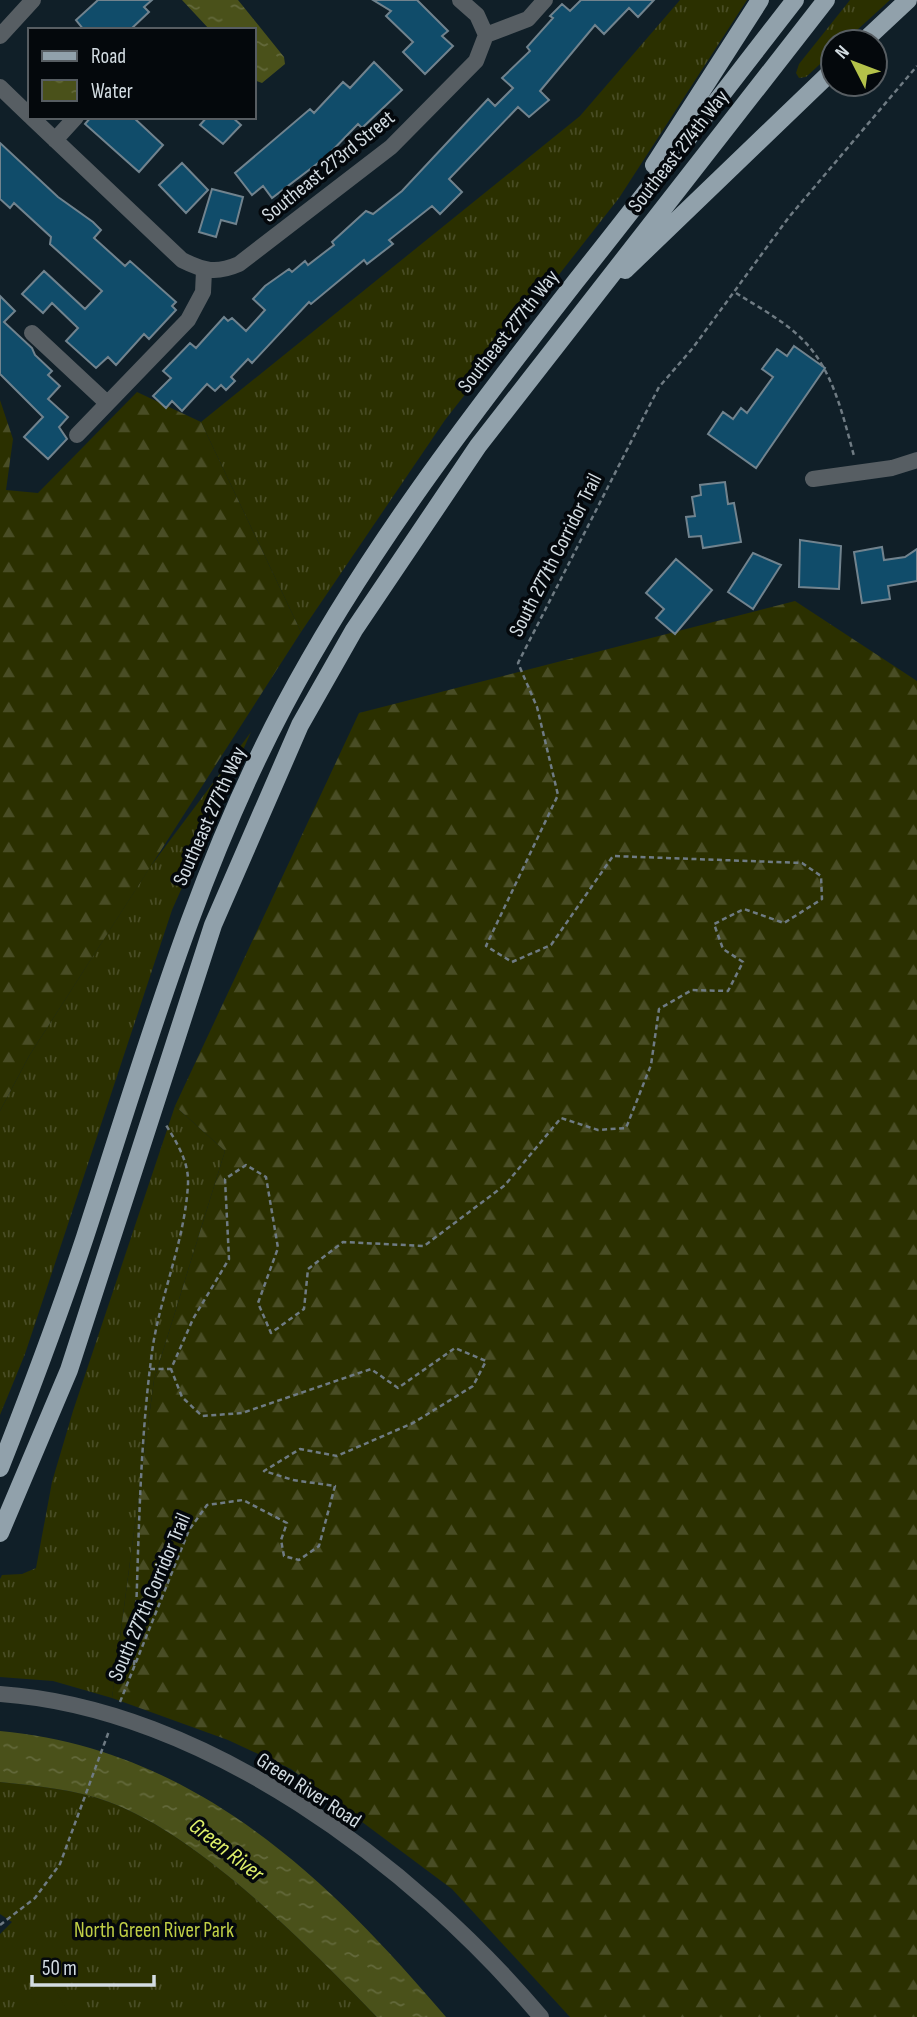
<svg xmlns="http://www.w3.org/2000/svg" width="917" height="2017" font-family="'Sofia Sans Condensed',sans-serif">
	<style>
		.grass { fill: url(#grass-tufts) }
		.forest { fill: url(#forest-firs) }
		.garden { fill: #2b3000 }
		.water { fill: url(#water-ripples) }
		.building { fill: #104c6a; stroke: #71838e; stroke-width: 2 }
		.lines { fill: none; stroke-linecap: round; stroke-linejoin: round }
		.path { stroke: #6f7b83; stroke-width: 2.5; stroke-dasharray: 5 3.5; stroke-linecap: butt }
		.minor { stroke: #575e63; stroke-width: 16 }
		.major { stroke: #91a1ab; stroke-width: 18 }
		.labels { text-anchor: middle; stroke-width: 7; stroke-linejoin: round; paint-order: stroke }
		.street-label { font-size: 21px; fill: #d3dce2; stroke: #04080c }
		.park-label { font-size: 21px; fill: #c0cf46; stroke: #04080c }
		.water-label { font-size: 23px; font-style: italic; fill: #deef69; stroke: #04080c }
	</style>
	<defs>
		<pattern id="grass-tufts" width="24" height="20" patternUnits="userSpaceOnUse" patternTransform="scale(1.75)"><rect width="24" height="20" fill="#2b3000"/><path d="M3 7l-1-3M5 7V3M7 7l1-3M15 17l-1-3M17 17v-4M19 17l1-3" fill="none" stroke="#494d25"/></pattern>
		<pattern id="forest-firs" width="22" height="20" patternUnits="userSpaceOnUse" patternTransform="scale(1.75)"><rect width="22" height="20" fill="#2b3000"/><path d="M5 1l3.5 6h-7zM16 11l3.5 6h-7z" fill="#494d25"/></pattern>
		<pattern id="water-ripples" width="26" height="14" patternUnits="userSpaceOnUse" patternTransform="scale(1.75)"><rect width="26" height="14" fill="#4a511a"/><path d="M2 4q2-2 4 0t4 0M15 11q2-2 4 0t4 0" fill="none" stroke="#63693b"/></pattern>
	</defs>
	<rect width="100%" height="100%" fill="#101f28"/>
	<path class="grass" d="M680 0H747L619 198 445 420 301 632 201 422 580 116Z
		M850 0H890L844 42H833V52L806 77 799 78 796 73 799 64Z
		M251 732 172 910 25 1354 0 1415V1111L29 1056 150 867Z
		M175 1106 225 1151 154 1380 112 1698 53 1681 0 1677V1579L2 1575 22 1574 36 1568 52 1482 73 1411Z
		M0 1782C37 1786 74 1789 109 1802 201 1836 308 1946 377 2017H0V1934L12 1922 0 1914Z"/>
	<path class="forest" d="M137 392 201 422 301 632 29 1056 0 1111V400L13 439 6 490 38 493Z
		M795 601 917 681V2017H570L452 1889 291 1769 228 1740 112 1698 154 1380 225 1151 175 1106 359 713Z"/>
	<path class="garden" d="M49 1979 71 2017H45L29 1990Z"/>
	<path class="water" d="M182 0H238L284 57 285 64 262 83 254 80V30H210Z
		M0 1731C194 1749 326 1876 446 2017H377C308 1946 201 1836 109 1802 74 1789 37 1786 0 1782Z"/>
	<path class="building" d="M98 0H152L144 7 149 12 130 30H84L76 20Z
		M373 0H417L448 31 442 36 453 46 425 74 403 52 413 42 386 16 391 11Z
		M581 0H654L638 17 629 8 604 34 595 25 540 91 549 100 529 117 518 107 449 179 462 192 440 214 432 206 389 240 393 244 367 264 364 260 311 304 309 302 252 363 248 359 231 377 235 381 226 390 221 385 215 391 207 384 182 411 172 401 166 408 153 396 171 378 163 371 190 343 196 348 224 317 228 321 232 318 246 331 265 310 253 299 265 286 289 269 292 272 305 261 308 265 334 245 332 242 366 211 373 214 402 191 488 99 495 106 513 88 502 78 530 51 527 47 553 18 550 16 562 4 570 11Z
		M374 62 402 90 362 128 358 124 326 157 272 198 263 186 252 195 235 173 310 109 314 113 343 82 350 88Z
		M91 117H133L163 145 139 172 85 124Z
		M207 117H232L241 125 223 144 200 125Z
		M0 143 58 197 93 222 101 230 94 238 125 266 130 261 176 302 172 306 176 310 149 339 144 334 116 365 108 357 96 368 66 341 78 328 52 303 43 313 22 294 44 271 85 309 102 291 50 244 51 237 14 203 10 208 0 199Z
		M182 163 208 190 186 213 159 185Z
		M212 189 243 197 236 224 221 220 216 237 199 232Z
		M0 296 15 311 4 322 32 348 35 355 52 371 48 375 60 386 48 399 68 417 59 427 67 439 48 459 24 437 43 417 0 374Z
		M794 346 825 368 756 468 708 434 723 412 733 419 741 408 747 413 773 377 762 369 777 349 787 356Z
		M725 482 728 504 734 503 741 542 703 548 701 536 689 537 686 517 695 516 692 497 701 495 700 485Z
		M800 540 841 546 839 589 799 587Z
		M882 547 884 560 905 557 917 549V581L888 586 890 599 862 603 854 552Z
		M753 553 781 565 753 609 728 592Z
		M676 559 712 590 675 634 656 618 664 609 646 593Z"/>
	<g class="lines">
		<path class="path" d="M736 293C758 307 783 320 802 339 833 369 843 416 854 456
			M150 1369H171
			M134 1665C139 1559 138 1451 153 1345 162 1291 185 1239 188 1184 189 1162 177 1143 166 1125
			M120 1702 189 1530 207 1505 243 1500 287 1523 281 1540 284 1556 299 1560 319 1546 335 1486 293 1480 264 1471 300 1449 337 1456 413 1423 473 1386 486 1361 455 1348 398 1388 371 1369 242 1413 202 1416 182 1397 171 1369 193 1319 229 1259 225 1179 246 1165 266 1177 278 1248 258 1303 271 1333 304 1309 308 1269 343 1242 424 1246 505 1185 561 1118 598 1130 626 1128 651 1065 659 1009 692 990 728 991 743 962 723 949 714 924 744 909 784 923 822 899 821 876 802 863 613 856 551 945 512 962 486 946 558 795 537 707 518 663 659 387 692 349 789 217 917 66
			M0 1925 35 1898 60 1864 109 1731"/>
		<path class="minor" d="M460 0 477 15 486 35
			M486 35 528 19 545 0
			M0 36 33 0
			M0 87 30 116
			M31 117 182 260C204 271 216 274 239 264L391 147 476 61 486 35
			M55 140 76 117
			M32 333 107 403
			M77 435 188 320 203 292 204 271
			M813 479 892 468 917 460
			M0 1694C204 1708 413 1865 541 2017"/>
		<path class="major" d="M863 42 908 0
			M654 165 760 0
			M625 270 833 70
			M0 1468C30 1392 59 1315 85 1237 144 1057 195 874 284 706 365 553 470 417 576 281 650 188 722 94 795 0
			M0 1533 69 1370 213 925 300 725 354 630 478 446 826 0"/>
	</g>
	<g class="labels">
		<g class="street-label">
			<text transform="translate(678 151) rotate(-52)" y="7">Southeast 274th Way</text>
			<text transform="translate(328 166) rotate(-39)" y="7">Southeast 273rd Street</text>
			<text transform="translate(508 331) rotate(-52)" y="7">Southeast 277th Way</text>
			<text transform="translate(555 555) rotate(-63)" y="7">South 277th Corridor Trail</text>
			<text transform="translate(209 816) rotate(-66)" y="7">Southeast 277th Way</text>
			<text transform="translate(149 1597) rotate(-67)" y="7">South 277th Corridor Trail</text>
			<text transform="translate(309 1790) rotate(33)" y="7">Green River Road</text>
		</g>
		<g class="park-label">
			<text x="154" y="1937">North Green River Park</text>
		</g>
		<g class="water-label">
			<text transform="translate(227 1849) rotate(38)" y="8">Green River</text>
		</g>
	</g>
	<rect x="28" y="28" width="228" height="91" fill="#04080c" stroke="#575d62" stroke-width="2"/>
	<rect x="42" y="51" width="35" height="10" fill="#91a1ab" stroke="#575d62" stroke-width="2"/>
	<text x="91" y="63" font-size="21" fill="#d3dce2">Road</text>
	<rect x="42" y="80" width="35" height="21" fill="url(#water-ripples)" stroke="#575d62" stroke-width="2"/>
	<text x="91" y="98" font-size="21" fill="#d3dce2">Water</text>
	<g transform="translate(854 63) rotate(312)"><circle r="33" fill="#04080c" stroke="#575d62" stroke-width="2"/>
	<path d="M0-5L12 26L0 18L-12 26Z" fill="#b4c24a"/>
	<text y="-10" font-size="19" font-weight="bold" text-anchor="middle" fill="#d3dce2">N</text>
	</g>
	<path d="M32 1975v10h122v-10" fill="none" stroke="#d3dce2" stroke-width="3.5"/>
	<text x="42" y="1975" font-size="21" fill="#d3dce2" stroke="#04080c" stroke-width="5" paint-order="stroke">50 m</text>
</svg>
